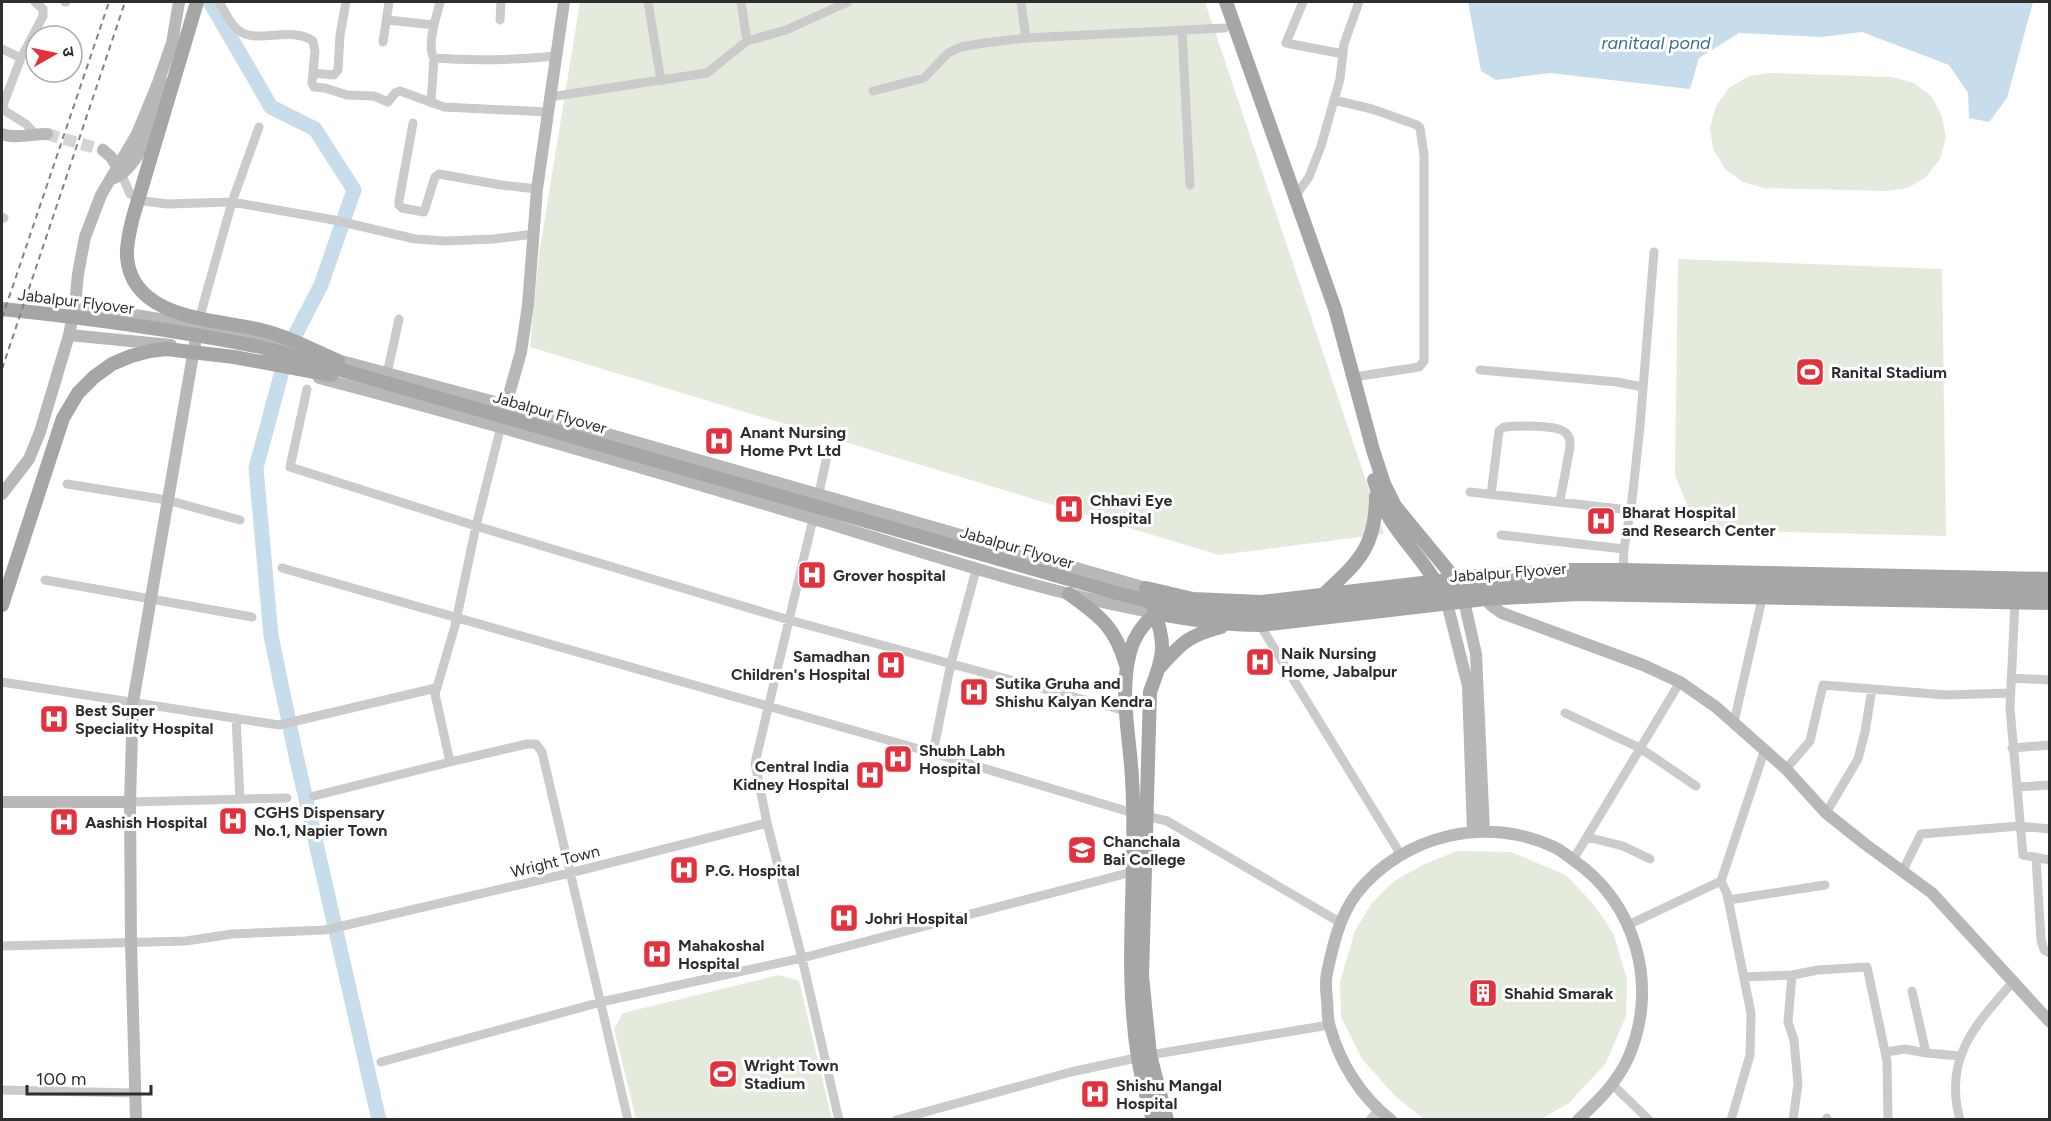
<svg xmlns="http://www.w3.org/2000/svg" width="2051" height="1121" font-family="Figtree,'Noto Sans Devanagari',sans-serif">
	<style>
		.green { fill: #e4ebdc }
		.water { fill: #c8ddeb }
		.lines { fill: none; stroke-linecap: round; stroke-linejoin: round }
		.river { stroke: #c8ddeb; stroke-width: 15 }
		.secondary-tunnel { stroke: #d5d5d5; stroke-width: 12; stroke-dasharray: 12 6; stroke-linecap: butt }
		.street { stroke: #cbcbcb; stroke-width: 9 }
		.secondary { stroke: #b8b8b8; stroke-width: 12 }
		.primary { stroke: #a6a6a6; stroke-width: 14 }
		.rail { stroke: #838383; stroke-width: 2; stroke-dasharray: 6 4.5; stroke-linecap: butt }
		.labels { text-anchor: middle; stroke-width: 6; stroke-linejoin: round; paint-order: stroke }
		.street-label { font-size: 16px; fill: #2e2e2e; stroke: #fff }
		.poi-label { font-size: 16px; font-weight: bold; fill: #2e2e2e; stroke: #fff; text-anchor: start }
		.water-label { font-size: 18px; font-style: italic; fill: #3d6e8f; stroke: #fff }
	</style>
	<rect width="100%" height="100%" fill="#fff"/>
	<path class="green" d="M580 2H1205L1384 534 1219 555 530 347 539 254Z
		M1770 73 1892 77 1914 83 1931 96 1942 116 1946 138 1940 159 1926 177 1908 188 1886 191 1764 188 1743 182 1725 169 1713 149 1710 128 1716 106 1729 88 1749 76Z
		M1678 259 1942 269 1946 536 1713 530 1690 512 1675 475Z
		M1457 851 1511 852 1566 875 1595 906 1614 935 1627 979 1626 1016 1606 1063 1569 1103 1541 1119H1424L1396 1097 1362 1059 1341 1017 1340 983 1346 961 1355 931 1371 904 1394 881 1425 864Z
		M779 975 799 981 832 1119H636L614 1029 623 1013Z"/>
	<path class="water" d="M1468 2H2033L2007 98 1989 122 1969 118 1968 93 1949 65 1862 32 1822 37 1739 33 1699 58 1690 89 1550 73 1496 80 1481 71Z"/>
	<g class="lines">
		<path class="river" d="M210 2 271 107 315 129 354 190 321 285 288 349 256 468 271 636 295 751 379 1120"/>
		<path class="secondary-tunnel" d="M47 134 103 150"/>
		<path class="street" d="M35 2 43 9V16L21 58 3 105 5 111 26 124 35 134
			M65 2H66
			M219 2C224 10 229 22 237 29 255 46 290 25 313 41L315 52 312 83 314 87 325 88 347 95 374 96 388 102 395 93 400 91 444 107 547 112
			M440 2C437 15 426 46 434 58 475 61 515 60 556 56
			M648 2 661 81
			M741 2 747 41
			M1021 2 1026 38
			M1303 2 1286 43 1343 54
			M388 20 434 25
			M500 20 501 2
			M1182 30 1190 185
			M383 42 389 2
			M2 49 21 58
			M313 73 334 75 338 70 340 35 346 2
			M873 91 924 78 948 53 961 47 984 43 1026 38 1225 28
			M550 97 707 73 747 41 786 30 848 2
			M1334 100 1372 109 1417 125 1420 128 1424 155V361L1419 367 1354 377
			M431 103 434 58
			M413 123 399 201V205L402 208 424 212 435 177 439 174 501 185 537 189
			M122 175 130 194 143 201 168 204 232 202 334 220 415 239 446 241 493 239 534 234
			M1294 198 1309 177 1321 146 1340 79 1344 44 1359 2
			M2 217 4 218
			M198 323 232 202 259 127
			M1480 370 1617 382 1643 387
			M387 374 399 319
			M307 389 290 467 476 526 789 620 1126 711
			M67 484 167 500 240 520
			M1470 492 1629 510
			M1491 495 1499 431 1504 427C1517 426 1557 424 1566 433 1570 437 1570 441 1570 447L1560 501
			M818 498 828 451
			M814 515 755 763 767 823 802 958 839 1120
			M1501 535 1624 549
			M282 568 933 753 1133 813
			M1623 575 1624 549 1632 500 1640 426 1654 252
			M45 580 252 617
			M2015 602 2010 708 2023 855 2050 860
			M1260 625 1401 855
			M2011 678 2050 680
			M2 682 279 725 436 688
			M1565 713 1640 748 1696 786
			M236 718 240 799
			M1734 722 1762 599
			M2012 748 2050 745
			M933 753 951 663 976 570
			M450 762 435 694 455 626 476 526 501 426
			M1786 769 1810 741 1823 685 1946 695 2010 693
			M2017 787 2050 785
			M314 796 450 762 527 744H536L542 752 628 1120
			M130 802 287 798
			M1826 813 1858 759 1865 732 1872 689
			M1146 816 1167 821 1341 923
			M1587 837 1623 846 1650 859
			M2036 857 2041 940 2044 950 2050 953
			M1573 860 1680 682
			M1902 872 1921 834 2020 826 2050 829
			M1721 881 1727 894 1751 1013 1750 1055 1731 1120
			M1728 900 1825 885
			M1628 925 1721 881 1765 749
			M2 946 186 941 232 934 325 930 570 873 767 823
			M1792 975 1788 1022 1794 1040 1798 1084 1793 1120
			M1744 977 1792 975 1818 970 1867 967 1887 1061 1888 1120
			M1912 991 1926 1053
			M1886 1052 1905 1049 1926 1053 1960 1056
			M381 1062 601 1002 802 958 1136 871
			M1612 1084 1649 1120
			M2 1090 136 1093
			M896 1120 1071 1072 1150 1055 1329 1025
			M1370 1120 1378 1110
			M1827 1120V1118
			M1960 1120C1943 1059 1975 1025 2012 983"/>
		<path class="secondary" d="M2 134C15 139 32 134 47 134
			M103 150 111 157 121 173
			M112 179C143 167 156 113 166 84
			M75 305 189 324 302 350
			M69 335 171 345
			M330 358 506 405 1146 588
			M319 378C484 421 648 469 811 518 925 553 1038 591 1155 613
			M504 412 521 352 528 305 537 189 564 2
			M2 494 29 459 40 432 69 335 75 305 78 274 85 237 101 195 137 134 158 83 172 43 179 2
			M1484 592C1486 603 1493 607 1502 613L1643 665 1680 682 1716 707 1786 769 1826 813 1865 844 1932 893 2050 1022
			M1464 601 1476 654 1484 831
			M1447 603 1468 686 1473 832
			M2 802H130
			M136 1120 131 943 130 802 133 702 198 326
			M1391 1120C1361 1097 1340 1063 1330 1027 1327 1019 1328 1009 1327 1000 1326 991 1325 982 1327 973 1333 945 1339 917 1357 893 1403 835 1487 815 1554 847 1560 850 1567 855 1573 860 1636 902 1659 986 1629 1056 1618 1082 1598 1101 1578 1120"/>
		<path class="primary" d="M197 2 133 217C130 230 126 244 127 257 132 320 216 319 261 330 287 336 313 350 338 361
			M1226 2 1335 309 1373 450 1384 484 1395 506 1455 579 1458 585
			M2 309C89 318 175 330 261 347L1117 593 1157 603 1197 611 1253 613 1506 586 1581 583 2050 592
			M1374 480C1378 493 1383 507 1390 519 1405 543 1426 563 1439 588
			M1146 588 1193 599 1261 602 1481 576 1572 570H1622L2050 579
			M1069 594C1101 617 1115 627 1126 665
			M1323 595C1358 562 1376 548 1376 496
			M2 605 63 418 78 393 94 377 112 364 131 356 150 351 166 349 234 357 331 375
			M1153 607C1167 646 1164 654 1150 692L1142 976 1150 1055 1167 1120
			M1155 613C1190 620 1224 625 1260 625L1485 599 1578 594 2050 603
			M1159 668C1182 643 1187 636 1221 627
			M1153 1120C1147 1099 1141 1078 1138 1057 1123 966 1138 871 1132 779 1130 737 1119 693 1130 652 1135 633 1146 620 1162 609"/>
		<path class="rail" d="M2 318 109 2
			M2 369 125 2"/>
	</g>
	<defs>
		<g id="stadium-square" transform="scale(1.5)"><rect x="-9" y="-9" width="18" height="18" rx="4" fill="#e3323d" stroke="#fff"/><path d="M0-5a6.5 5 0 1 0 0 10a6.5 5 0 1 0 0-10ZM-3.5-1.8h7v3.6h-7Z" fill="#fff"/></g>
		<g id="hospital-square" transform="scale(1.5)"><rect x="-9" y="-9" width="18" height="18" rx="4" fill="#e3323d" stroke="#fff"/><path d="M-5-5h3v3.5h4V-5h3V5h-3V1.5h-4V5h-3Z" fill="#fff"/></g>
		<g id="university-square" transform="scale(1.5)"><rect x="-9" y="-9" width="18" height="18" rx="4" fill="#e3323d" stroke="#fff"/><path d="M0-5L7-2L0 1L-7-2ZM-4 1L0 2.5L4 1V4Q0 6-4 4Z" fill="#fff"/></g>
		<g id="building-square" transform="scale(1.5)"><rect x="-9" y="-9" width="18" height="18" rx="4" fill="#e3323d" stroke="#fff"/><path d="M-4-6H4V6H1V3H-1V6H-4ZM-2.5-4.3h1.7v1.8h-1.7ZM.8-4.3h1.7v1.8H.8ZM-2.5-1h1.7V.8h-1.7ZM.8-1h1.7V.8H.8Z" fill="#fff"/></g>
	</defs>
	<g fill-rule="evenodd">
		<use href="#stadium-square" x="1810" y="372"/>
		<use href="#hospital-square" x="719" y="441"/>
		<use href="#hospital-square" x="1069" y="509"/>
		<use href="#hospital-square" x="1601" y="521"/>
		<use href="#hospital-square" x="812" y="575"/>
		<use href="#hospital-square" x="1260" y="662"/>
		<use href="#hospital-square" x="891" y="665"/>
		<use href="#hospital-square" x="974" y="692"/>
		<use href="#hospital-square" x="54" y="719"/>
		<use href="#hospital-square" x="898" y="759"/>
		<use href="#hospital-square" x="870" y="775"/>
		<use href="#hospital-square" x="233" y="821"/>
		<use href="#hospital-square" x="64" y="822"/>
		<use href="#university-square" x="1082" y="850"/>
		<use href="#hospital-square" x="684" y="870"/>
		<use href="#hospital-square" x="844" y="918"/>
		<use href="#hospital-square" x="657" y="954"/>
		<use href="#building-square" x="1483" y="993"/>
		<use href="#stadium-square" x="723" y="1074"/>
		<use href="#hospital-square" x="1095" y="1094"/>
	</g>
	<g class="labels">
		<g class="street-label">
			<text transform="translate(76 301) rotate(7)" y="6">Jabalpur Flyover</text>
			<text transform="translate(550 412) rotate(16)" y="6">Jabalpur Flyover</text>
			<text transform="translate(1017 547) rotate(16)" y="6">Jabalpur Flyover</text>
			<text transform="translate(1508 572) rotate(-4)" y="6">Jabalpur Flyover</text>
			<text transform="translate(555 861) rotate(-14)" y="6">Wright Town</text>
		</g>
		<g class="poi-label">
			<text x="1831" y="378">Ranital Stadium</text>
			<text x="740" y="438">Anant Nursing<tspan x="740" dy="18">Home Pvt Ltd</tspan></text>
			<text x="1090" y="506">Chhavi Eye<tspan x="1090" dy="18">Hospital</tspan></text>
			<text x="1622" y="518">Bharat Hospital<tspan x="1622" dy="18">and Research Center</tspan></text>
			<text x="833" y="581">Grover hospital</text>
			<text x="1281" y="659">Naik Nursing<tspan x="1281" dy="18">Home, Jabalpur</tspan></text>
			<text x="870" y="662" text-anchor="end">Samadhan<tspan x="870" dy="18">Children's Hospital</tspan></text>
			<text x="995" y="689">Sutika Gruha and<tspan x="995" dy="18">Shishu Kalyan Kendra</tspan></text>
			<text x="75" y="716">Best Super<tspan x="75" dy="18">Speciality Hospital</tspan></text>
			<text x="919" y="756">Shubh Labh<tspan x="919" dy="18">Hospital</tspan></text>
			<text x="849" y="772" text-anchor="end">Central India<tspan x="849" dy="18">Kidney Hospital</tspan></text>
			<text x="254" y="818">CGHS Dispensary<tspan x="254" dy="18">No.1, Napier Town</tspan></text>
			<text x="85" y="828">Aashish Hospital</text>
			<text x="1103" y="847">Chanchala<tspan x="1103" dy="18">Bai College</tspan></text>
			<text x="705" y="876">P.G. Hospital</text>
			<text x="865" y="924">Johri Hospital</text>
			<text x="678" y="951">Mahakoshal<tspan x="678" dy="18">Hospital</tspan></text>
			<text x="1504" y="999">Shahid Smarak</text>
			<text x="744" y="1071">Wright Town<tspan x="744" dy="18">Stadium</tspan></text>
			<text x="1116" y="1091">Shishu Mangal<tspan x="1116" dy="18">Hospital</tspan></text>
		</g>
		<g class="water-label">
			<text x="1656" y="49">ranitaal pond</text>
		</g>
	</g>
	<rect width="2051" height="1121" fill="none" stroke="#2e2e2e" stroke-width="6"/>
	<g transform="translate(54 54) rotate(81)"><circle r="28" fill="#ffffff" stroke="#ababab" stroke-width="1.5"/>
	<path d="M0-4.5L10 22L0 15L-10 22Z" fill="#e3323d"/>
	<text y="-9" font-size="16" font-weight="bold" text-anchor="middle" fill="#2e2e2e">उ</text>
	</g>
	<path d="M27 1085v9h124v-9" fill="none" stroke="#2e2e2e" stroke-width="3"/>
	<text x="36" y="1085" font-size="18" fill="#2e2e2e" stroke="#ffffff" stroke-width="4.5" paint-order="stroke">100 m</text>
</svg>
